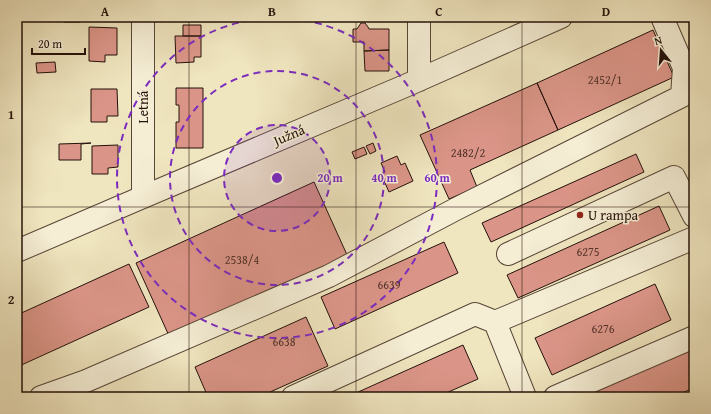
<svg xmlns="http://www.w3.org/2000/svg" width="711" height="414" font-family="'Gentium Book Plus',serif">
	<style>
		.building { fill: #db9588; stroke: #241109 }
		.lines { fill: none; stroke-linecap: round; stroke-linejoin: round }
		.minor-casing { stroke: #574636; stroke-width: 24 }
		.minor { stroke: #f5eed5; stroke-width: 22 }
		.grid { fill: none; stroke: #241109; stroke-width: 1; stroke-opacity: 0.55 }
		.ring { fill: none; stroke: #7b2cbf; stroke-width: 2; stroke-dasharray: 7 5 }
		.poi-dot { fill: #8f2418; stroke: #f5eed5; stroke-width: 1.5 }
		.labels { text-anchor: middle; stroke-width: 3; stroke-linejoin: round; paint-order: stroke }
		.number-label { font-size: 12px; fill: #523229 }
		.street-label { font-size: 14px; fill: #241109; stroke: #f5eed5 }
		.poi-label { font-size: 14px; fill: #241109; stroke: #f5eed5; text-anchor: start }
		.centre { fill: #7b2cbf; stroke: #f5eed5; stroke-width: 2 }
		.ring-label { font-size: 12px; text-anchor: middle; font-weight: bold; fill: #7b2cbf; stroke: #f5eed5; stroke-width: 3; stroke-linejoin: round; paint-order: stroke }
		.neatline { fill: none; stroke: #241109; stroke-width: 1.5 }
		.grid-label { font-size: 13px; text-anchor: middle; font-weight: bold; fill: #241109 }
	</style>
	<rect width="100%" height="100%" fill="#efe5bf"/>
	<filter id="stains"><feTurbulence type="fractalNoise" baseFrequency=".005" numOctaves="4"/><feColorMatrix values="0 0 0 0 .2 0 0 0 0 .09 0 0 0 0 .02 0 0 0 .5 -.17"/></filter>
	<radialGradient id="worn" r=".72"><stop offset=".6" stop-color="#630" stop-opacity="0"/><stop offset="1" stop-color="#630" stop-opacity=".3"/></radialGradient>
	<path class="building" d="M64 17H80V22H64Z
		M361 23H365L368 27 369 29H389V50L364 51V42H353V29H357Z
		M183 25H201V36H183Z
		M89 27 117 28V55H105V62L89 61Z
		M653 30 674 77 558 130 537 83Z
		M175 36H201V57H194V62L176 63Z
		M389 50V71H365L364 51Z
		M55 62 56 72 37 73 36 63Z
		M537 83 558 130 470 170 477 187 449 199 420 135Z
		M176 88H203V148H176V122H179V105H176Z
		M91 89H117L118 116H107V122H91Z
		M91 143 81 144V160H59V144Z
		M373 143 376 151 370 154 366 146Z
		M118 145V167L108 168V174H92V146Z
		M364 147 367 154 355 159 352 152Z
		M636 154 644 172 491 242 482 223Z
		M397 156 401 165 405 163 413 181 389 192 381 174 385 172 381 163Z
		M694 172V184L689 174Z
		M314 182 348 257 170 338 136 263Z
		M659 206 670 230 518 298 507 275Z
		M444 242 458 273 335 329 321 297Z
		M129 264 149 307 17 367V315Z
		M655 284 671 320 552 375 535 338Z
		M306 317 328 366 259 397H208L195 367Z
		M463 345 478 379 437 397H347Z
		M694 347V388L672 397H579Z"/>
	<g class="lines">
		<g class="minor-casing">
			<path id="minor" d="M419 17V80
				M143 197V17
				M17 251 143 197 405 86 561 17
				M508 254 674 177 694 216
				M495 322 525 397
				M41 397 86 381 329 276 456 209 682 96 684 68 662 17
				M293 397 475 314 495 322 694 238
				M555 397 694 337"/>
		</g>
		<use href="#minor" class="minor"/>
	</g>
	<path class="grid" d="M189 17V397M356 17V397M522 17V397M17 207H694"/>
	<circle cx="277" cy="178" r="53" fill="#7b2cbf" fill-opacity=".12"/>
	<g class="ring">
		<circle cx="277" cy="178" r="53"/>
		<circle cx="277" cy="178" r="107"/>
		<circle cx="277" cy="178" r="160"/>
	</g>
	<circle class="poi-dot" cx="580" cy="215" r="4"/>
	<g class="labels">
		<g class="number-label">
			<text x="605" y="84">2452/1</text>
			<text x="468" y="157">2482/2</text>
			<text x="588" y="256">6275</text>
			<text x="242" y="264">2538/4</text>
			<text x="389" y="289">6639</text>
			<text x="603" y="333">6276</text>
			<text x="284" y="346">6638</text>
		</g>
		<g class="street-label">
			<text transform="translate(143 107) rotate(-90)" y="5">Letná</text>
			<text transform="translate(289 135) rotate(-23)" y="5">Južná</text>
		</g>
		<g class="poi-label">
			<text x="588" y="220">U rampa</text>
		</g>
	</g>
	<circle cx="277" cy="178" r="6" class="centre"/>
	<g class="ring-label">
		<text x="330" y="182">20 m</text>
		<text x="384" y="182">40 m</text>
		<text x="437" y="182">60 m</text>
	</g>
	<rect width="711" height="414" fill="none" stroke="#efe5bf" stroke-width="44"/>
	<g transform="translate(661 50) rotate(343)" stroke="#f5eed5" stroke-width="3" paint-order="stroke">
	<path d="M0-3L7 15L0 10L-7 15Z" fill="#241109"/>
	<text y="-6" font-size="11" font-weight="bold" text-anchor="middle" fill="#241109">N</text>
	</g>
	<path d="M32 48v6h53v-6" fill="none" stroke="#241109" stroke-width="2"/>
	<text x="38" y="48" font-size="12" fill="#241109" stroke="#f5eed5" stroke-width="3" paint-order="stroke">20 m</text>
	<rect x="22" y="22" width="667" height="370" class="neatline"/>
	<g class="grid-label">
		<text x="105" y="16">A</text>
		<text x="272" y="16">B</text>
		<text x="439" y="16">C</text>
		<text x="606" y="16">D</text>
		<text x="11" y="119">1</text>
		<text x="11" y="304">2</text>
	</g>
	<rect width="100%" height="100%" filter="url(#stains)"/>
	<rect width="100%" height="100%" fill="url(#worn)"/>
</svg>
